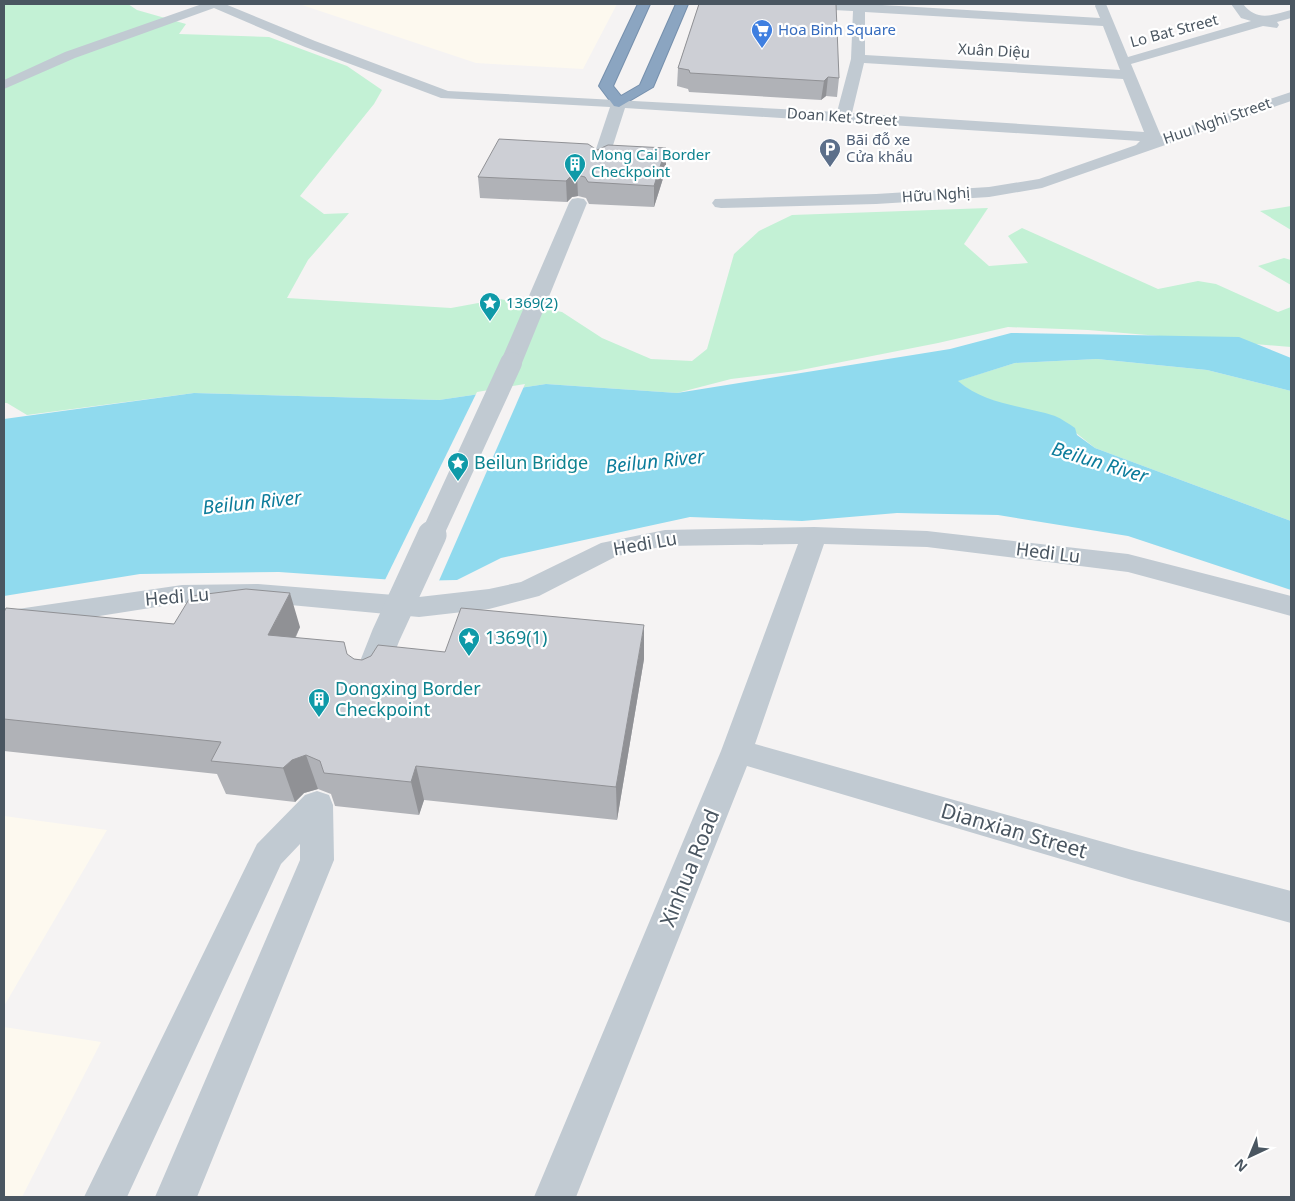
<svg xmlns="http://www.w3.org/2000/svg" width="1295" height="1201" font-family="'Noto Sans',sans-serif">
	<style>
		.commercial { fill: #fdf9ef }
		.green { fill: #c3f1d5 }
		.water { fill: #90daee }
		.pier { fill: #f5f3f3 }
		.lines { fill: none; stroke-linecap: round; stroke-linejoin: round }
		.highway-casing { stroke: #7690ad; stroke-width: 2 }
		.minor { fill: #c1cad2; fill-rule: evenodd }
		.highway { fill: #8ba5c1; fill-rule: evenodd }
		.minor-bridge-far1 { stroke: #c1cad2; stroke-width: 22 }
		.minor-bridge { stroke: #c1cad2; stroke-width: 29 }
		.wall { fill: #b0b2b7 }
		.shaded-wall { fill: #909195 }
		.building { fill: #cdcfd5; stroke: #909195 }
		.labels { text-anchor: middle; stroke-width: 4.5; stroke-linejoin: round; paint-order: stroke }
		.far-shop-label { font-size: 15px; fill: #366cbe; stroke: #fff; text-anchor: start }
		.far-street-label { font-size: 15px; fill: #4a5661; stroke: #fff }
		.far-service-label { font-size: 15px; fill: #4e5e75; stroke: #fff; text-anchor: start }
		.far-culture-label { font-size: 15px; fill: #0d838f; stroke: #fff; text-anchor: start }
		.culture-label { font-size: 18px; fill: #0d838f; stroke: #fff; text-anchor: start }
		.street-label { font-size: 18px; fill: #4a5661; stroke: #fff }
		.water-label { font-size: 19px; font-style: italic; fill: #0c7c9b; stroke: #fff }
		.near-street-label { font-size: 21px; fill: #4a5661; stroke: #fff }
	</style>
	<rect width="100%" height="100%" fill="#f5f3f3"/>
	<path class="commercial" d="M299 4H617L583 69 476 63Z
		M4 816 107 830 4 1006Z
		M4 1027 101 1042 22 1197H4Z"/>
	<path class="green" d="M4 4H128L137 10 186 24 179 34 269 37 347 66 382 90 374 104 300 196 324 214 349 213 308 260 287 298 451 308 500 299 562 312 602 338 651 359 692 361 707 349 734 254 759 231 792 215 988 208 964 244 989 266 1028 263 1008 236 1022 228 1158 289 1198 281 1216 284 1278 312 1291 307V347L1088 330 1008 327 938 343 796 371 731 379 677 393 546 384 439 400 194 393 27 415 7 403H4Z
		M1291 206V230L1260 211Z
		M1284 258 1291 260V285L1258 266Z
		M1097 359 1207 370 1291 391V521L1095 448 1056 417 1011 407 977 395 957 381 1015 363Z"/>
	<path class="water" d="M1011 333 1239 337 1291 358V391L1207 370 1097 359 1015 363 958 381C986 405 1021 405 1055 416 1062 419 1069 424 1075 428L1077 435 1095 448 1291 521V590L1128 536 998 515 897 513 802 521 690 517 501 558 457 580 409 581 279 572 140 574 4 596V419L194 393 439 400 546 384 677 393 950 349Z"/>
	<path class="pier" d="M525 384 438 583 384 582 477 392Z"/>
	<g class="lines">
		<g class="highway-casing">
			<path id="highway" d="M638 4H650L613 86 621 96 640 85 676 4H688L653 87 619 107 614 106 599 86Z"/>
		</g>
		<path class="minor" d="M202 4H225L315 41 448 91 837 112 851 59 853 11 793 8 787 4H865L1100 18 1095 6 1096 4H1106L1128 57 1251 21 1241 18 1231 4H1243C1257 22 1272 15 1291 10V18L1277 22 1279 25 1277 28 1263 26 1131 64 1161 136 1291 92V101L1042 188 989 197 876 204 721 208 715 207 712 203 715 199 876 194 989 187 1039 179 1136 145 1140 141 625 108 607 164 599 169 591 164 610 107 441 98 305 47 214 8 75 58 4 89V80L65 52ZM865 12 1103 26 1120 70 865 55ZM864 63 1123 79 1144 132 852 113Z
			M578 198 584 199 587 203 522 363 519 368 511 369 503 368 500 363 569 203 572 199Z
			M814 527 927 531 1128 554 1291 596V616L1128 572 927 547 824 544 755 744 1132 850 1291 891V923L1132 880 747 766 576 1197H534L721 751 798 544 665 546 617 556 539 596 489 609 419 617 258 602 182 603 4 631V611L182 585 258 584 419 597 489 589 521 582 601 543 665 530Z
			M317 791 329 795 333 805 334 860 197 1197H155L300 860V844L281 864 127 1197H84L257 844 305 795Z"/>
		<use href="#highway" class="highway"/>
		<path class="minor-bridge-far1" d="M431 537 511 363"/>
		<path class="minor-bridge" d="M369 678 386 635 432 535"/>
	</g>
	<path class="wall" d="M699 4 839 78 837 97 826 96 821 100 689 92 688 89 677 86 678 68Z
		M666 148V169L654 207 589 204 586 198 578 196 572 197 567 202 480 198 478 177 597 150Z
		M4 612 174 624 300 627 296 637 347 655 354 659 362 660 445 652 644 659 617 820 424 800 419 815 335 806 331 794 318 789 304 793 295 802 226 794 217 774 4 751Z"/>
	<path class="shaded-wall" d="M828 77 826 96 821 100 824 81Z
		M666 148V169L654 207V186Z
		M577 175 578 196 572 197 567 202 566 181 571 176Z
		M290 593 300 627 280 669 268 635Z
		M644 625V659L617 820 616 787Z
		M306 755 318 789 304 793 295 802 283 768 292 760Z
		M416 766 424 800 419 815 411 782Z"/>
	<path class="building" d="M699 4H836L839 78 828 77 824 81 690 73 689 70 678 68Z
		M499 139 588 144 597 150 608 145 666 148 654 186 588 182 585 177 577 175 571 176 566 181 478 177Z
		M246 589 290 593 268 635 344 642 347 654 354 659 362 660 371 656 378 645 445 652 461 608 644 625 616 787 416 766 411 782 324 773 320 761 306 755 292 760 283 768 211 761 221 742 4 719V612L6 608 174 624 191 596Z"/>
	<defs>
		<g id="supermarket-pin" transform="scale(1.125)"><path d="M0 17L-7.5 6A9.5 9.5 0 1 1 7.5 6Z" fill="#3f7fe0" stroke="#fff"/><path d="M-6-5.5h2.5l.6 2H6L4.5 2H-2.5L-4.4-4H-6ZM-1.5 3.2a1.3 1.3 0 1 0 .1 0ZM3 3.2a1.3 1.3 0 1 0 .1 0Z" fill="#fff"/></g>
		<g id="parking-pin" transform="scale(1.125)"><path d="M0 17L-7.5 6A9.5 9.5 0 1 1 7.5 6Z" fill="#5c6f8a" stroke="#fff"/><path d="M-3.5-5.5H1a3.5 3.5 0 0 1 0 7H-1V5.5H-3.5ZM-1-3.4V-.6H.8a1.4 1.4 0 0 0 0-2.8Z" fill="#fff"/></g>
		<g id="building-pin" transform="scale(1.125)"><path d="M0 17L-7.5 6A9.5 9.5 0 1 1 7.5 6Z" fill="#0f9aa8" stroke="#fff"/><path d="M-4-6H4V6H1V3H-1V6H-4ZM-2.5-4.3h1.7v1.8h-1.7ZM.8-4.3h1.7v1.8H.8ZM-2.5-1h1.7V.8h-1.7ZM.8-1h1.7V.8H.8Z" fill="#fff"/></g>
		<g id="sight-pin" transform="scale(1.125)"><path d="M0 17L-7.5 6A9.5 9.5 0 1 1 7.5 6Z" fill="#0f9aa8" stroke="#fff"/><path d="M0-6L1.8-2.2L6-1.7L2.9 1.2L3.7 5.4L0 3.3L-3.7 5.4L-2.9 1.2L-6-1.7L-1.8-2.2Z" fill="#fff"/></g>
	</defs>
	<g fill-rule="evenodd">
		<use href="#supermarket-pin" x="762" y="30"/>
		<use href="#parking-pin" x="830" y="149"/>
		<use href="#building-pin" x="575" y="164"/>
		<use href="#sight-pin" x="490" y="303"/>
		<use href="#sight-pin" x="458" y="463"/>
		<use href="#sight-pin" x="469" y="638"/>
		<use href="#building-pin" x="319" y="699"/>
	</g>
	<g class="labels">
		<g class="far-shop-label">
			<text x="778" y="35">Hoa Binh Square</text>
		</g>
		<g class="far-street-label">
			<text transform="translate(1174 31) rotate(-15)" y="5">Lo Bat Street</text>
			<text transform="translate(994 51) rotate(3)" y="5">Xuân Diệu</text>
			<text transform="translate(842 117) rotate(4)" y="5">Doan Ket Street</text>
			<text transform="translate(1217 121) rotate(-19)" y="5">Huu Nghi Street</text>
			<text transform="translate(936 195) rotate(-4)" y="5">Hữu Nghị</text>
		</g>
		<g class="far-service-label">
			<text x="846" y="145">Bãi đỗ xe<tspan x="846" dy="17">Cửa khẩu</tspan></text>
		</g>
		<g class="far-culture-label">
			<text x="591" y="160">Mong Cai Border<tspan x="591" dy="17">Checkpoint</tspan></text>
			<text x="506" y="308">1369(2)</text>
		</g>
		<g class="culture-label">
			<text x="474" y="469">Beilun Bridge</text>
			<text x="485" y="644">1369(1)</text>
			<text x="335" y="695">Dongxing Border<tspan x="335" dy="21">Checkpoint</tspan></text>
		</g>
		<g class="street-label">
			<text transform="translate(645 544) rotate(-10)" y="6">Hedi Lu</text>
			<text transform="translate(1048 553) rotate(7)" y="6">Hedi Lu</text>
			<text transform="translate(177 597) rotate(-5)" y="6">Hedi Lu</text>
		</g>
		<g class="water-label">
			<text transform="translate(655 461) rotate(-6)" y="7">Beilun River</text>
			<text transform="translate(1100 462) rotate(17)" y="7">Beilun River</text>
			<text transform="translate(252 502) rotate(-6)" y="7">Beilun River</text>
		</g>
		<g class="near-street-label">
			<text transform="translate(1014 831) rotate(16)" y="7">Dianxian Street</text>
			<text transform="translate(690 868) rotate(-68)" y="7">Xinhua Road</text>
		</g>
	</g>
	<rect width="1295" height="1201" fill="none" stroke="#4a5661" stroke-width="10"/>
	<g transform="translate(1250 1156) rotate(224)" stroke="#ffffff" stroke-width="4" paint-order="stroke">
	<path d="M0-4L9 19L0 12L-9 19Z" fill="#4a5661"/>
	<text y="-8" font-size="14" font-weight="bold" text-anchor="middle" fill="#4a5661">N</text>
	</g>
</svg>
